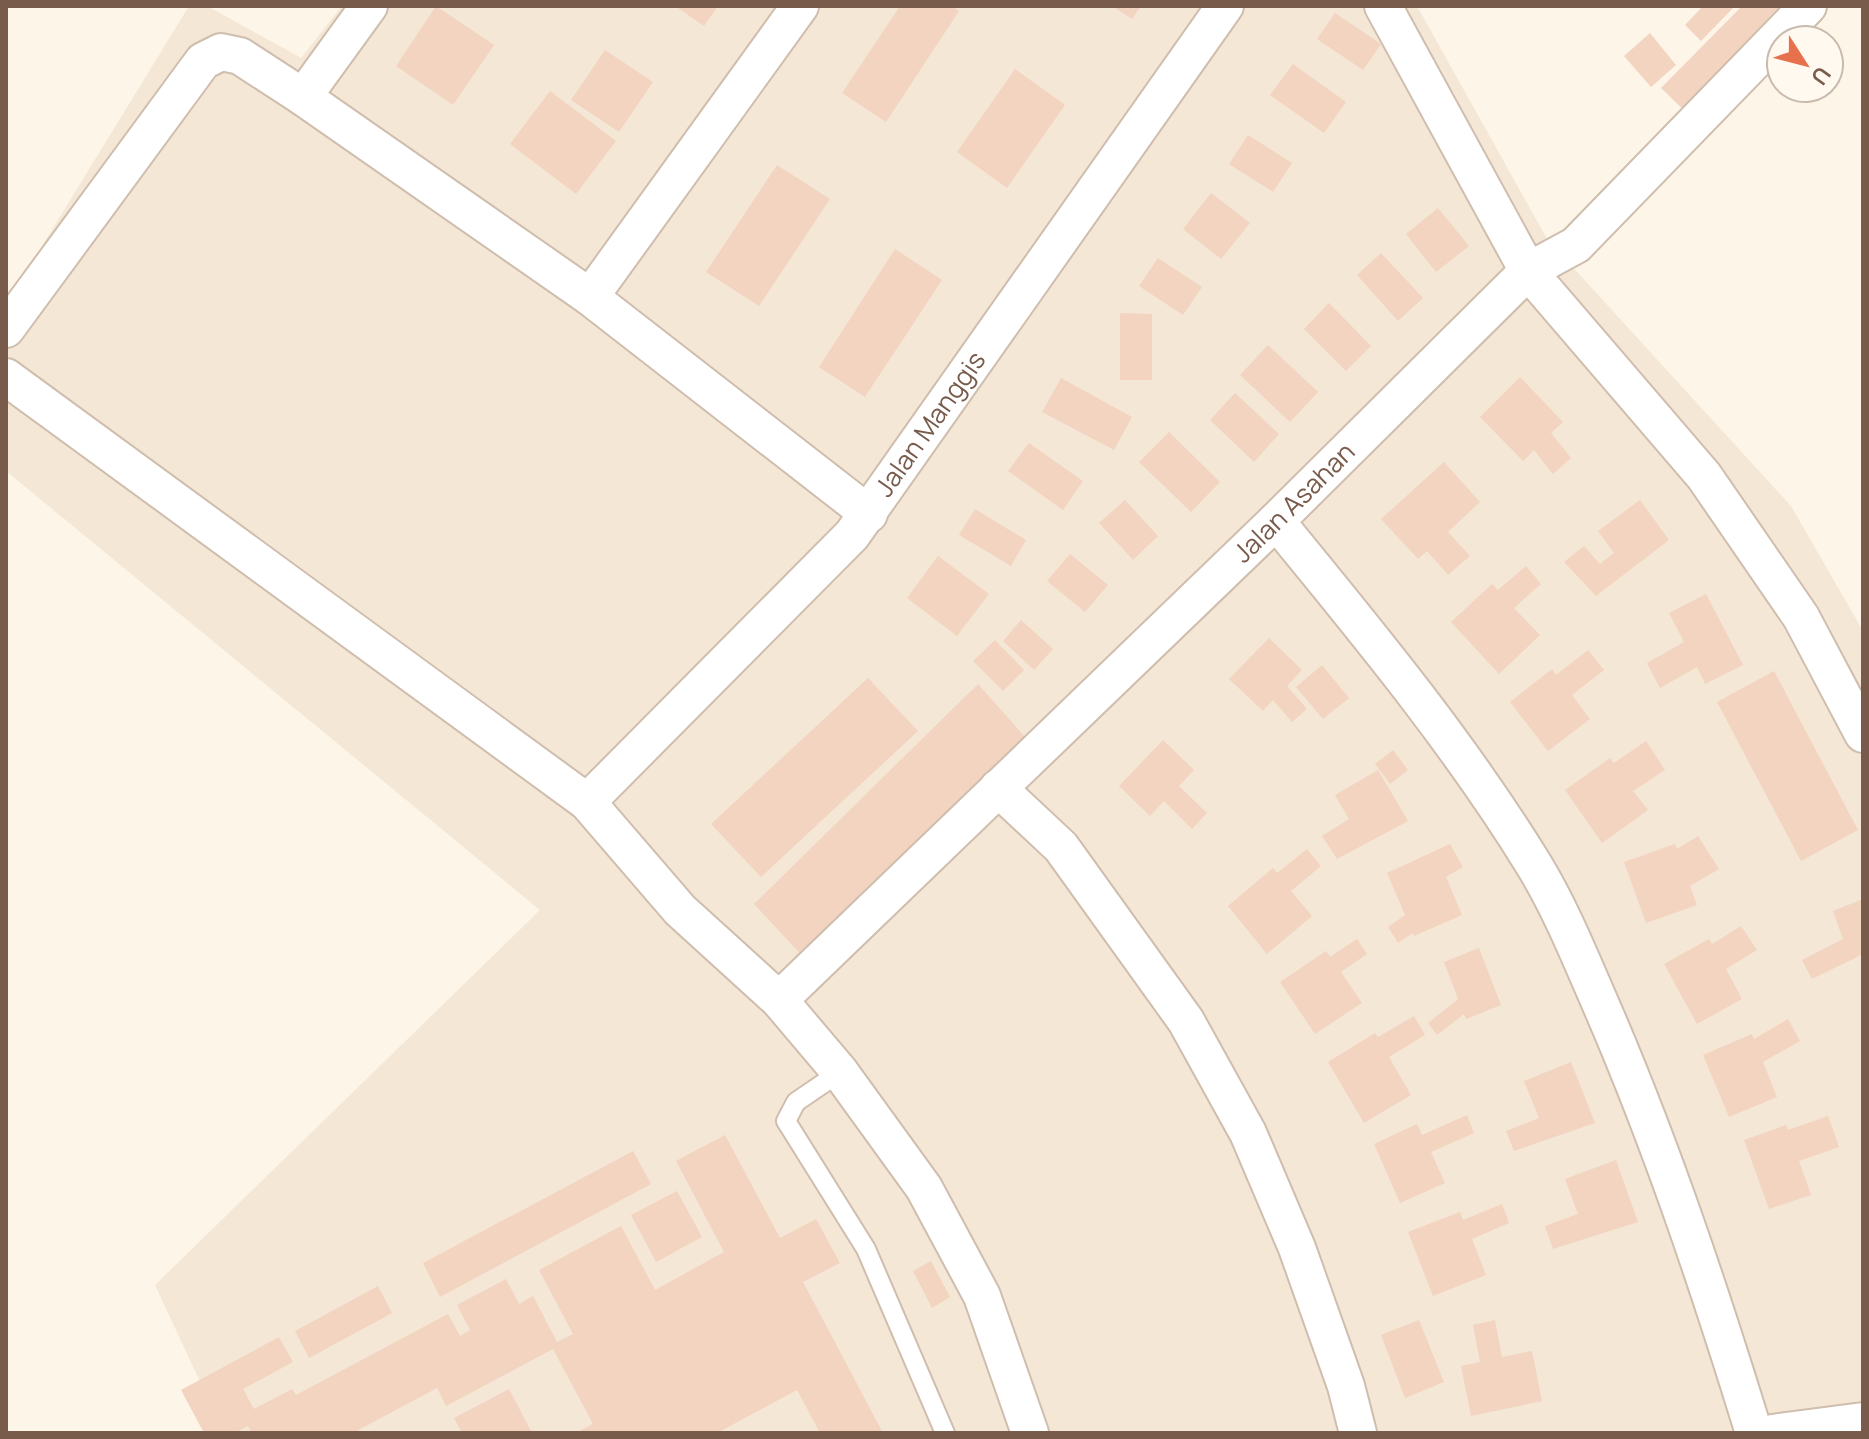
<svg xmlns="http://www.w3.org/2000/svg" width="1869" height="1439" font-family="Manrope,sans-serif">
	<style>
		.residential { fill: #f4e7d6 }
		.building { fill: #f2d4c0 }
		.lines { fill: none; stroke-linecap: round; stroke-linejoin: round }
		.lane-casing { stroke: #cfbdad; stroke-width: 22 }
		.street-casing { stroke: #cfbdad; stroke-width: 40 }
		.lane { stroke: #fff; stroke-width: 18 }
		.street { stroke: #fff; stroke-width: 36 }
		.labels { text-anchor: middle; stroke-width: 8; stroke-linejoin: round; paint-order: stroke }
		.street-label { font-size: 26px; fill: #785b4b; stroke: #fff9ef }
	</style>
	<rect width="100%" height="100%" fill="#fdf5e8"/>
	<path class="residential" d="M189 6H207L301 58 342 6H1417L1547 239 1791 506 1863 631V1433H224L155 1285 540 910 6 471V305Z"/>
	<path class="building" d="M436 6 494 45 453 105 396 66Z
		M675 6H718L704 26Z
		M900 6H951L959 11 886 122 842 93Z
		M1112 6H1141L1132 19Z
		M1703 6H1735L1701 41 1685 25Z
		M1742 6H1794L1688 114 1661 88Z
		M1335 13 1381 44 1363 70 1317 39Z
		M1650 33 1676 65 1651 87 1624 56Z
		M605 50 653 82 619 132 571 100Z
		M1293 64 1346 102 1324 133 1270 95Z
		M1015 69 1065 105 1007 188 957 152Z
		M550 91 616 141 576 194 510 144Z
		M1248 135 1292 163 1273 192 1229 164Z
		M777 165 830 199 759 306 706 272Z
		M1211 193 1250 223 1221 259 1183 229Z
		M1438 208 1469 246 1436 272 1406 234Z
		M895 249 942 280 865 397 819 367Z
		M1381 253 1423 298 1398 321 1357 275Z
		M1158 258 1202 287 1183 315 1139 286Z
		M1329 303 1371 346 1346 371 1304 329Z
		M1120 313 1152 314V380H1120Z
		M1268 345 1318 392 1290 422 1240 375Z
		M1520 377 1563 422 1551 433 1571 458 1553 474 1534 450 1523 461 1480 417Z
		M1061 378 1132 417 1114 450 1042 412Z
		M1235 393 1279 434 1254 462 1210 420Z
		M1169 432 1220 482 1191 512 1139 462Z
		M1029 443 1083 481 1063 510 1008 471Z
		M1444 462 1480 502 1448 532 1470 556 1448 575 1427 551 1418 559 1381 519Z
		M1125 500 1158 536 1133 560 1099 523Z
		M1640 500 1669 540 1596 596 1564 562 1584 546 1600 564 1614 553 1598 531Z
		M975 509 1026 540 1011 566 959 535Z
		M1070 554 1108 585 1085 612 1047 581Z
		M938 556 989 594 957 636 907 598Z
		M1526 566 1541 584 1514 608 1540 635 1499 674 1451 622 1492 584 1498 590Z
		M1706 594 1743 665 1705 684 1697 667 1660 688 1647 663 1684 642 1669 613Z
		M1021 620 1053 649 1034 670 1003 641Z
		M1269 638 1302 670 1287 686 1307 709 1292 722 1273 700 1263 711 1229 679Z
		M995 640 1024 670 1003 691 973 661Z
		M1588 650 1604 670 1572 695 1590 719 1548 751 1510 702 1552 669 1556 675Z
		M1322 665 1349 698 1323 719 1296 687Z
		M1774 671 1858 830 1801 861 1717 702Z
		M868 678 918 731 761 877 711 824Z
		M978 684 1033 746 809 963 754 904Z
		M1163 740 1194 770 1179 786 1207 813 1192 829 1164 801 1150 816 1119 786Z
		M1646 741 1665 770 1633 791 1648 810 1602 843 1565 790 1610 758 1614 763Z
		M1393 750 1408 770 1390 784 1375 764Z
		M1378 770 1408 821 1337 859 1322 836 1349 819 1335 795Z
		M1698 836 1719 869 1690 886 1697 905 1646 923 1624 862 1675 844 1677 849Z
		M1450 844 1463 867 1446 877 1462 915 1414 936 1413 933 1398 943 1388 927 1405 915 1387 873Z
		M1307 849 1321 866 1291 891 1312 916 1267 954 1228 906 1273 868 1277 873Z
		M1863 899V954L1812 979 1802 960 1843 939 1833 911Z
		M1741 926 1757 950 1726 969 1742 999 1697 1024 1664 964 1709 939 1712 944Z
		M1357 939 1367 954 1341 972 1362 1003 1315 1034 1280 982 1326 951 1330 957Z
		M1479 948 1501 1005 1466 1019 1464 1014 1437 1035 1428 1023 1458 999 1444 962Z
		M1414 1016 1425 1035 1389 1057 1411 1095 1364 1123 1328 1062 1375 1033 1378 1037Z
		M1788 1019 1800 1041 1763 1062 1777 1097 1729 1117 1703 1055 1752 1034 1754 1039Z
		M1571 1062 1595 1123 1514 1151 1506 1131 1539 1118 1524 1081Z
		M1467 1115 1474 1133 1431 1152 1445 1183 1400 1203 1374 1144 1417 1124 1422 1135Z
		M1828 1116 1839 1147 1799 1161 1811 1195 1769 1209 1744 1140 1786 1125 1788 1130Z
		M725 1135 780 1238 816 1219 840 1263 803 1282 883 1433H820L797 1390 717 1433H576L593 1424 553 1349 446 1406 437 1388 353 1433H252L248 1426 234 1433H204L181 1390 279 1337 293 1362 243 1389 254 1409 292 1389 296 1395 448 1314 460 1336 470 1330 457 1305 506 1279 519 1304 533 1296 557 1342 573 1334 539 1270 621 1226 655 1290 724 1252 676 1161Z
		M633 1151 651 1184 440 1297 423 1263Z
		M1616 1160 1638 1222 1553 1249 1545 1226 1578 1214 1565 1179Z
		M677 1191 702 1237 656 1262 631 1215Z
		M1502 1204 1509 1223 1472 1239 1486 1275 1433 1296 1408 1232 1460 1212 1463 1220Z
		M931 1261 950 1297 932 1308 913 1271Z
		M378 1286 392 1313 309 1358 295 1331Z
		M1419 1320 1444 1382 1405 1398 1381 1335Z
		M1495 1320 1502 1357 1532 1351 1542 1401 1471 1416 1461 1366 1480 1362 1473 1325Z
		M509 1389 532 1433H462L454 1418Z"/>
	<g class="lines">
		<g class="lane-casing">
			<path id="lane" d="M840 1072 796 1102 786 1121 866 1249 945 1433"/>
		</g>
		<g class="street-casing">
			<g id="street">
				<path d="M1383 6 1528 271 1704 476 1801 617 1863 734"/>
				<path d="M303 97 369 6"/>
				<path d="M590 297 800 6"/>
				<path d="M6 329 203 61 221 52 240 56 303 97 590 297 869 514"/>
				<path d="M6 377 587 802 680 910 779 1000 840 1072 924 1188 982 1296 1030 1433"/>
				<path d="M1276 521C1367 632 1459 743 1534 865 1562 911 1582 962 1604 1012 1663 1149 1710 1290 1754 1433"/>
				<path d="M998 788 1061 847 1186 1021 1248 1133 1297 1248 1346 1386 1358 1433"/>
				<path id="s1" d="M587 802 852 535 1225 6"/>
				<path id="s2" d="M779 1000 1276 521 1528 271 1576 245 1808 6"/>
				<path d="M1772 1433 1863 1421"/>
			</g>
		</g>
		<use href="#lane" class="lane"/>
		<use href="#street" class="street"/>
	</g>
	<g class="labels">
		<g class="street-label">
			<text dy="9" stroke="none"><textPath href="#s1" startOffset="512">Jalan Manggis</textPath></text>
			<text dy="9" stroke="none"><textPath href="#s2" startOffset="716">Jalan Asahan</textPath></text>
		</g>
	</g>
	<rect width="1869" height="1439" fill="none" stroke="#785b4b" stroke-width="16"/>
	<g transform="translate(1805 64) rotate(126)"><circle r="38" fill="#fff9ef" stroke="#c9baad" stroke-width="2"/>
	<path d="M0-6L14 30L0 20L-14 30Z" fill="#e7704d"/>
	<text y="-12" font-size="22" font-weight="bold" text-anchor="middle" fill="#785b4b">U</text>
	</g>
</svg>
